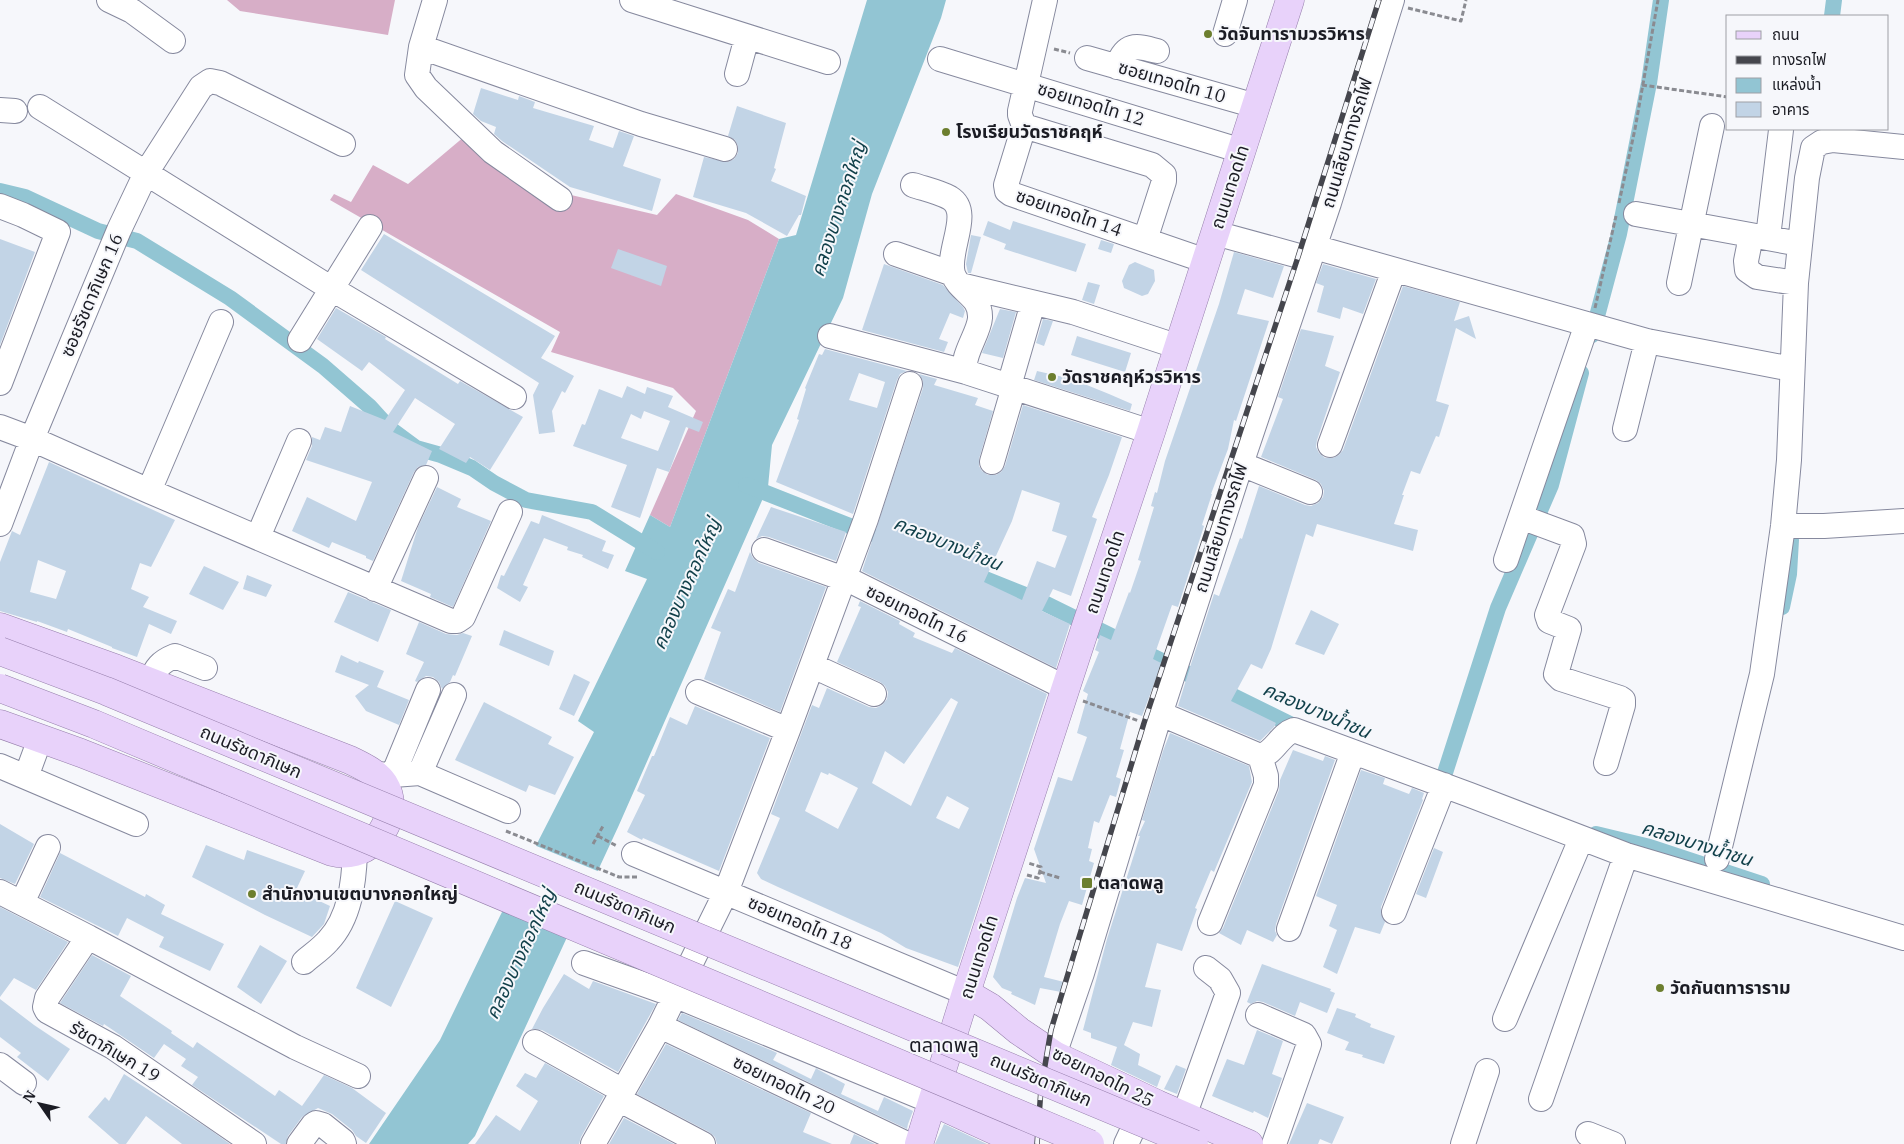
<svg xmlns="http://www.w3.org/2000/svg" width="1904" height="1144" font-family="'IBM Plex Serif','Noto Sans Thai',serif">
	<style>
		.forest { fill: #d7aec7 }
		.water { fill: #92c5d3 }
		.pier { fill: #f6f7fb }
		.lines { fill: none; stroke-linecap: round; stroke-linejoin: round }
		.canal { stroke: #92c5d3; stroke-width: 16 }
		.building { fill: #c2d4e6; fill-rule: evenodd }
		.minor-casing { stroke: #86899e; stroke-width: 26 }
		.major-casing { stroke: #967fac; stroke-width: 29 }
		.path { stroke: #8a8b91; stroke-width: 3; stroke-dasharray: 5 2.5; stroke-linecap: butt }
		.minor { stroke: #fff; stroke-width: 24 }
		.major { stroke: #e8d2fa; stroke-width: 28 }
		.rail-casing { stroke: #45464d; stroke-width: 5.5 }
		.rail { stroke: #f6f7fb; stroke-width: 4; stroke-dasharray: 11; stroke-linecap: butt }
		.major-bridge-casing { stroke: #967fac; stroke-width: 29; stroke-linecap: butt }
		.major-bridge { stroke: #e8d2fa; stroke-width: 28 }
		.poi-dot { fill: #6c7e2e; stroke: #f6f7fb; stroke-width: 2 }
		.labels { text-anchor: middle; stroke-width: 4; stroke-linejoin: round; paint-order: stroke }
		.poi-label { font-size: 18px; font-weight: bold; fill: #1b1c24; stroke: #f6f7fb; text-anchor: start }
		.street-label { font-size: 18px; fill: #1b1c24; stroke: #f6f7fb }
		.water-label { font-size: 19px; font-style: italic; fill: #103f49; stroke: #f6f7fb }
		.quarter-label { font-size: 20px; fill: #1b1c24; stroke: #f6f7fb }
	</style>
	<rect width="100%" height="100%" fill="#f6f7fb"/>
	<path class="forest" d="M227 0H395L388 35 240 11Z
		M479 128 571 195 657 215 676 194 748 220 779 239 670 527 650 515 696 411 673 388 551 352 560 332 330 200 334 194 351 202 373 165 408 184 465 136Z"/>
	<path class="water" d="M867 0H946L941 18 872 194 843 298 772 445 768 487 619 825 475 1136 468 1144H369L440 1040 500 916 594 732 578 721 647 579 625 571 650 515 670 527 779 239 796 235Z"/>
	<path class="pier" d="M534 845 600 872 570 938 501 909Z"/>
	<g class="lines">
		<path class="canal" d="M1832 16 1834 0
			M0 191 25 197 98 231 137 241 230 298 323 366 369 406 389 428 416 448 441 455 472 468 494 483 526 500 592 512 657 552
			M1592 335 1619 234 1649 83 1661 0
			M746 485 870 534
			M965 571 1038 600 1304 731
			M1782 607 1789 574 1791 540
			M1443 779 1498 608 1551 485 1581 373
			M1596 834 1650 847 1762 884"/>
	</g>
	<path class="building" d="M481 88 518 100 519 96 535 102 533 108 594 126 589 140 613 148 619 131 634 136 623 166 661 179 652 211 570 187 502 141 494 134 496 127 481 121 473 114Z
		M737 106 786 123 774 168 776 169 771 181 806 196 801 215H799L787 236 746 213 693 197 704 157 728 162 734 159 738 153V146L735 140 728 136Z
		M988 221 1010 230 1013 221 1086 244 1076 272 1004 249 1006 244 983 235Z
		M384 234 555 336 541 358 574 376 565 393 562 391 552 411 555 432 539 434 533 395 539 383 361 270Z
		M971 235 981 237 971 273H968L966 264Z
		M0 239 35 252 0 345Z
		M1101 240 1114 244 1111 253 1098 249Z
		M618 249 667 266 661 286 611 268Z
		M1234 252 1284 266 1273 298 1245 289 1237 314 1269 321 1236 421 1234 420 1228 449 1211 494H1212L1202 525 1204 526 1178 607 1172 605 1153 659 1161 663 1157 676 1142 716 1130 712 1120 749 1124 750 1116 777 1121 779 1116 797 1110 795 1099 823 1094 821 1088 848 1092 849 1089 861 1094 863 1082 905 1069 901 1060 924 1044 977 1064 982 1061 992 1040 988 1035 1005 1011 994 1012 992 1002 988 993 977 1017 898 1025 878 1046 883 1034 849 1058 777 1072 781 1087 737 1077 733 1088 694 1083 691 1099 652 1095 650 1100 635 1111 640 1129 592 1130 593 1141 561 1138 560 1154 507 1151 506 1155 492 1157 493 1165 461 1219 304Z
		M1135 262 1154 270 1155 281 1148 294 1142 296 1124 288 1122 281 1129 265Z
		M884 264 943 285 963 307 965 311 963 318 950 313 939 339 948 342 944 352 862 330Z
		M1323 264 1376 279 1363 314 1343 307 1340 319 1317 312 1324 286 1316 283Z
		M1088 282 1100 285 1094 304 1082 300Z
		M1403 286 1460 302 1454 321 1469 316 1476 339 1456 328 1436 401 1449 405 1439 437 1436 436 1420 474 1411 471 1402 495H1404L1394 524 1418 530 1413 551 1317 524 1313 537 1306 534 1271 649 1262 669 1251 664 1231 701 1276 723 1274 727 1260 741 1178 706 1191 664 1214 594 1219 596 1240 538 1242 539 1259 486 1305 505 1311 506 1318 503 1323 497 1324 491 1321 484 1316 480 1261 457 1283 399 1278 397 1301 329 1334 336 1325 366 1340 372 1317 440 1316 447 1319 453 1325 458H1333L1339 455 1343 450Z
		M336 308 386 337 385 339 458 384 460 381 523 417 490 470 470 457 466 463 439 449 455 424 415 398 393 432 432 451 426 465 418 467 414 472 373 561 366 558V556L332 542 329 548 292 531 307 497 356 521 372 482 306 460 312 446V437L320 440 325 427 341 432 350 406 385 420 405 390 369 362 362 371 317 339Z
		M1000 309 1016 312 1003 358 982 353Z
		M1043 319 1053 321 1044 346 1036 343Z
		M1077 336 1131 353 1125 372 1071 355Z
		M825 349 907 371 900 374 897 380 853 514 776 482 799 420 797 419 806 389 805 388 819 354 822 355ZM859 373 885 382 877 408 849 400Z
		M1037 371 1072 379 1109 394 1132 404 1130 411 1034 380Z
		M919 374 937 379 934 385 978 398 975 405 993 411 979 459V466L982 471 988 475H996L1001 472 1005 466 1023 405 1122 437 1109 475 1092 517 1097 519 1071 596 1053 589 1042 611 1070 624 1056 668 862 571 923 388V381ZM1022 490 1060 503 1052 531 1067 536 1055 568 1037 561 1022 600 984 582 1012 521Z
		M627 386 645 394 647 387 673 396 668 407 703 422 699 432 686 427 669 472 657 468 640 518 611 507 627 465 573 446 582 424 585 425 599 389 622 398ZM644 411 670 421 658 451 621 438 631 414 641 419Z
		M49 462 175 520 151 567 140 563 131 589 149 597 143 607 177 621 171 634 149 624 137 657 112 648V647L68 629 67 632 37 621V622L0 611V562L12 531 20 535ZM38 560 66 571 56 599 30 592Z
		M437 487 461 499 457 507 491 521 453 607 430 597 431 594 401 581 418 527Z
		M771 507 846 532 836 561 769 537 762 536 756 539Z
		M542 515 606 541 602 551 614 555 608 569 582 557 583 555 567 550 568 547 544 538 523 585 528 587 520 602 497 588 501 575 504 576 531 521 539 524Z
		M750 552 753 558 759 563 826 587 780 712 704 679 721 632 711 628 728 589 735 592Z
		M204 566 239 582 223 610 189 594Z
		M247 575 272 585 266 597 243 589Z
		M348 592 391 610 378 642 334 622Z
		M860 601 900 621 899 624 915 633 913 637 952 653 955 648 1047 694 958 967 906 948 881 933 778 887 761 879 757 873 780 818 771 814 812 705 819 708 827 688 869 707 876 708 882 705 887 699 888 692 885 686 880 682 837 662 861 607 858 606ZM951 698 958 702 911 806 872 783 885 751 904 764ZM821 772 828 775 829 773 858 788 838 829 805 811ZM947 796 969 808 959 829 936 818Z
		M1311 610 1339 624 1324 655 1295 644Z
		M419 622 446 634 457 635 463 633 472 636 455 676 453 675 450 682 442 689 439 682 433 677 426 676 417 682 415 681 424 662 406 654Z
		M504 630 554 651 549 666 499 645Z
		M341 655 358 663 359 661 384 671 377 687 409 700 399 725 366 711 355 696 369 685 335 672Z
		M574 674 590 682 574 716 559 709Z
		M484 702 552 737 548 744 574 757 555 795 529 785 526 792 455 760Z
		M695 706 770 738 719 871 643 838 642 840 627 832 645 795 637 791 652 756H654L670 717 687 725Z
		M1170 733 1249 766 1252 782 1214 872 1211 870 1195 908 1197 909 1182 951 1157 943 1145 987 1161 990 1152 1027 1133 1022 1124 1045 1140 1054 1138 1065 1161 1076 1157 1087 1111 1065 1117 1047 1091 1038V1033L1083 1030 1107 939 1140 836H1138L1145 821 1142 820 1163 751Z
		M1293 750 1323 761 1325 756 1335 760 1276 924 1275 931 1277 935 1273 942 1247 930 1241 945 1219 933 1223 928 1279 790 1280 780Z
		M1361 770 1385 778 1383 784 1409 794 1412 788 1424 793 1422 799 1423 800 1381 907V914L1385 922 1380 934 1355 927 1337 974 1323 967 1337 930 1329 926 1337 905 1316 896Z
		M0 824 34 844 15 884 0 878Z
		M206 845 244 860 247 850 305 871 296 890 330 906 324 924 312 937 265 915 192 877Z
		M1434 848 1443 852 1426 898 1416 894Z
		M60 853 145 897 146 894 165 905 161 914 224 944 210 971 159 947 164 937 127 918 118 936 40 897Z
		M395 901 433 918 391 1007 356 988Z
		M0 907 68 942 36 990 14 978 0 997Z
		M260 945 287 961 261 1004 237 987Z
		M92 955 131 976 120 996 172 1031 171 1033 193 1048 197 1042 275 1096 279 1090 302 1106 324 1075 352 1088 386 1113 366 1143 356 1136 352 1130 332 1114 318 1108 302 1117 288 1136 286 1144H281L192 1085 198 1077 181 1066 186 1059 164 1044 154 1058 104 1024 103 1026 60 1003Z
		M1262 964 1331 989 1330 991 1335 993 1327 1013 1300 1002 1295 1016 1263 1002 1257 1001 1251 1004 1247 1002Z
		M564 974 589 989 593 981 656 1004 618 1072 542 1030 532 1029 543 1008Z
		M0 999 34 1025 70 1049 48 1081 17 1057 21 1053 0 1037Z
		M1337 1008 1356 1014 1355 1017 1371 1024 1370 1027 1395 1036 1384 1064 1362 1057 1363 1055 1345 1050 1349 1042 1327 1033Z
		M682 1013 773 1051 777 1053 773 1060 811 1079 816 1068 819 1070 845 1084 841 1094 878 1111 884 1097 913 1111 908 1124 907 1129 678 1020Z
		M1257 1030 1283 1041 1272 1074 1282 1078 1268 1118 1254 1111 1253 1113 1212 1096 1227 1059 1244 1065Z
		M666 1044 811 1113 803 1132 832 1144H717L715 1137 709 1132 637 1094Z
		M545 1063 604 1096 581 1137 579 1144H475L496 1115 520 1131 538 1101 516 1086 525 1073 536 1078Z
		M1176 1065 1186 1069 1177 1094 1164 1089Z
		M124 1074 209 1129 230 1144H182L146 1116 126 1144H119L88 1117 105 1097 109 1101Z
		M1307 1103 1344 1117 1332 1144 1320 1139 1318 1144H1289Z
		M624 1118 674 1144H609Z
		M944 1124 987 1144H935Z
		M854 1134 875 1144H850Z"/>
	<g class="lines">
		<g class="minor-casing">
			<path id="minor" d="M109 0 132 11 173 41
				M435 0 421 47 417 75 426 88 493 152 560 199
				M632 0 828 62
				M1045 0 1020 111V115L1024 126 1006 185 1007 191 1011 194 1206 261
				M1225 34 1235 0
				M421 47 641 124 725 149
				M1087 58 1256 106
				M940 59 1242 151
				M1117 67C1125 43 1135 45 1157 51
				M737 74 747 37
				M40 107 332 289 514 397
				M0 110 15 111
				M1024 126 1152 165 1164 175V181L1145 240
				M913 185C925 189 939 192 950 198 973 212 946 251 953 274 959 292 981 295 980 318 979 334 960 357 966 372L1151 432
				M0 206 23 215 58 232 0 383
				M1636 214 1800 244
				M1215 233 1310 259
				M1768 237 1781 130
				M1749 246 1746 261 1747 270 1757 277 1796 283
				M1314 247 1647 341 1792 369
				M896 254 953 274
				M1679 283 1712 126
				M960 285 1073 312 1179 347
				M830 336 966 372
				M300 340 370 227
				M1009 386 1033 303
				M0 427 32 439 149 491 451 621H457L463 617 510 512
				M1625 429 1647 341
				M1330 445 1394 270
				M992 462 1014 387
				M1241 464 1310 492
				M149 491 221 322
				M1521 517 1572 536 1574 544 1547 615 1549 621 1569 629 1556 674 1561 679 1620 698 1623 700V705L1606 763
				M0 524 32 439 119 230 146 173 201 87 210 81 220 83 343 144
				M1783 526H1824L1904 521
				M258 537 299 441
				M764 550 855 583 1066 688
				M1506 560 1587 324
				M375 589 426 478
				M813 666 874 694
				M150 682C156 668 160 662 175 656L205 668
				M698 692 788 730
				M1161 714 1260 756C1275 753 1279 735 1294 730L1470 795 1626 855 1904 938
				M0 766 136 824
				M420 773 454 695
				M375 774 393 775 420 773 508 811
				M393 775 428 690
				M26 777 40 739
				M634 854 966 993
				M1717 859 1762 674 1783 526 1789 460 1796 283 1807 178 1813 148 1822 142 1833 140 1904 147
				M0 892 88 937 47 998 45 1007 47 1011 113 1047 254 1144
				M22 903 48 847
				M1394 912 1444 785
				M1210 923 1266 785V776L1260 756
				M1289 929 1353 752
				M88 937 295 1047 358 1076
				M304 962C312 955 321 949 328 941 350 918 354 882 355 852
				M584 963 674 995 933 1102
				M1258 1015 1304 1035 1309 1044 1274 1144
				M1505 1019 1581 839
				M660 1026 907 1144
				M535 1042 623 1091
				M1056 1056V1049L1082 973 1156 727 1241 464 1329 203 1392 0
				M0 1065 24 1083
				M618 1099 703 1144
				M1541 1099 1626 855
				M1184 1116 1228 993 1220 979 1206 968
				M1588 1134 1613 1144
				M299 1144 313 1125 316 1123 323 1125 343 1141 344 1144
				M593 1144 660 1026 726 892 788 730 866 519 910 384
				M1126 1144 1133 1129 1151 1109
				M1463 1144 1487 1071"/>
		</g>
		<g class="major-casing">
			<path id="major" d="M0 627 117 669 350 760C362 766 376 772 384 784 400 810 382 845 355 852 347 854 340 854 332 852L81 753 0 724
				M966 993 990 1007 1019 1031 1056 1056 1157 1104 1249 1144
				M933 1102 1024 1144
				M919 1144 966 993 1084 632 1151 432 1290 0"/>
		</g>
		<path class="path" d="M1408 8 1461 21 1466 0
			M1054 49 1070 53
			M1642 85 1728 97
			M1619 203 1635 129 1658 0
			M1595 308 1616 216
			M1083 701 1139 721
			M506 831 619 877H638
			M598 836 617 846
			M593 844 603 826
			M1040 872 1060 878
			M1027 875 1038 878 1041 867 1028 863"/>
		<use href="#minor" class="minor"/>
		<use href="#major" class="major"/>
		<g class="rail-casing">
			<path id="rail" d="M1037 1144 1041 1089 1051 1030 1144 723 1298 257 1379 0"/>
		</g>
		<use href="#rail" class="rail"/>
		<g class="major-bridge-casing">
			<path id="major-bridge" d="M0 651 106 691 1194 1144
				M0 688 94 724 1090 1144"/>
		</g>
		<use href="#major-bridge" class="major-bridge"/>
	</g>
	<g class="poi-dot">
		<circle cx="1208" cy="34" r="5"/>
		<circle cx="946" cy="132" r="5"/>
		<circle cx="1052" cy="377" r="5"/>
		<rect x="1081" y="877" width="12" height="12" rx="2.5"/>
		<circle cx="252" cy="894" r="5"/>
		<circle cx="1660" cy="988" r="5"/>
	</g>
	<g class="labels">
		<g class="poi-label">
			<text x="1218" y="40">วัดจันทารามวรวิหาร</text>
			<text x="956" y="138">โรงเรียนวัดราชคฤห์</text>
			<text x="1062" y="383">วัดราชคฤห์วรวิหาร</text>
			<text x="1098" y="889">ตลาดพลู</text>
			<text x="262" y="900">สำนักงานเขตบางกอกใหญ่</text>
			<text x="1670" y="994">วัดกันตทาราราม</text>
		</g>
		<g class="street-label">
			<text transform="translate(1172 82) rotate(16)" y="6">ซอยเทอดไท 10</text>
			<text transform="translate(1091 104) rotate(17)" y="6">ซอยเทอดไท 12</text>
			<text transform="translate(1347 143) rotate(-73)" y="6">ถนนเลียบทางรถไฟ</text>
			<text transform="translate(1230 187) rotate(-72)" y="6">ถนนเทอดไท</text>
			<text transform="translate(1069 213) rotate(19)" y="6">ซอยเทอดไท 14</text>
			<text transform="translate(92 295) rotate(-67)" y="6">ซอยรัชดาภิเษก 16</text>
			<text transform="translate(1221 528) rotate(-72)" y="6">ถนนเลียบทางรถไฟ</text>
			<text transform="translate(1105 572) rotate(-71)" y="6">ถนนเทอดไท</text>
			<text transform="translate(917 614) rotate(26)" y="6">ซอยเทอดไท 16</text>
			<text transform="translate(251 752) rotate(23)" y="6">ถนนรัชดาภิเษก</text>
			<text transform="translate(625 907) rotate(23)" y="6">ถนนรัชดาภิเษก</text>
			<text transform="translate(800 923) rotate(23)" y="6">ซอยเทอดไท 18</text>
			<text transform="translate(979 957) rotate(-72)" y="6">ถนนเทอดไท</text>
			<text transform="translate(115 1052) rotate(31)" y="6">รัชดาภิเษก 19</text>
			<text transform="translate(1103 1077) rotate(27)" y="6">ซอยเทอดไท 25</text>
			<text transform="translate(1041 1080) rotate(23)" y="6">ถนนรัชดาภิเษก</text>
			<text transform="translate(784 1085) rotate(26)" y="6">ซอยเทอดไท 20</text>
		</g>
		<g class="water-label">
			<text transform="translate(838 209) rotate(-72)" y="7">คลองบางกอกใหญ่</text>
			<text transform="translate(948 543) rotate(22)" y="7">คลองบางน้ำชน</text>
			<text transform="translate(686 584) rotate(-66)" y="7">คลองบางกอกใหญ่</text>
			<text transform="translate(1317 710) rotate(23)" y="7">คลองบางน้ำชน</text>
			<text transform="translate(1697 843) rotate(17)" y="7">คลองบางน้ำชน</text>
			<text transform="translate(520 954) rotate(-65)" y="7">คลองบางกอกใหญ่</text>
		</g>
		<g class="quarter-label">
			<text x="944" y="1052">ตลาดพลู</text>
		</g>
	</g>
	<rect x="1726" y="15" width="162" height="115" fill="#f6f7fb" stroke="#9e9fa5"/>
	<rect x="1736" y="31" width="25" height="8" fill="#e8d2fa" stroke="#9e9fa5"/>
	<text x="1772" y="40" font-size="15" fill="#1b1c24">ถนน</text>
	<rect x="1736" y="56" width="25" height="8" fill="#45464d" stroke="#9e9fa5"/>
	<text x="1772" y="65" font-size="15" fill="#1b1c24">ทางรถไฟ</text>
	<rect x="1736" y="78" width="25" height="15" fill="#92c5d3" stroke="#9e9fa5"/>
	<text x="1772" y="90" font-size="15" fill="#1b1c24">แหล่งน้ำ</text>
	<rect x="1736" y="102" width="25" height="15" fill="#c2d4e6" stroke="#9e9fa5"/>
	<text x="1772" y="115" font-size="15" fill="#1b1c24">อาคาร</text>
	<g transform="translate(40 1104) rotate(304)" stroke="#f6f7fb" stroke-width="4" paint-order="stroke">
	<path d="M0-4L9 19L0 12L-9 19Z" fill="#1b1c24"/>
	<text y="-8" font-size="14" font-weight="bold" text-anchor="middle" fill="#1b1c24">N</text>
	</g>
</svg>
